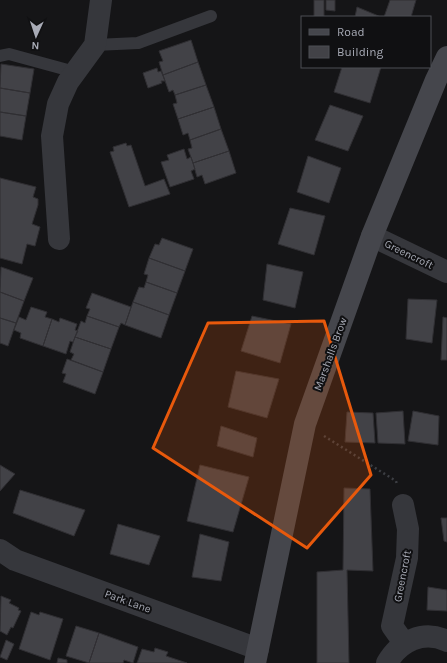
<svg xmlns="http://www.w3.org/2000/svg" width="447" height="663" font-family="Karla,sans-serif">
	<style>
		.building { fill: #424247; stroke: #302f33 }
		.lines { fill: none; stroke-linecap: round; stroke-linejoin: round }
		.path { stroke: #3c3e43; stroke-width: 2.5; stroke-dasharray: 2 3; stroke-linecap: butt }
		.lane { stroke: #36373c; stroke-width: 12 }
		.street { stroke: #36373c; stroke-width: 22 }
		.secondary { stroke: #45464c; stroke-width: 22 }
		.marked { fill: #e8590c; fill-opacity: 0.2; stroke: #e8590c; stroke-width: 3; stroke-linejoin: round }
		.labels { text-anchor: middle; stroke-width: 4; stroke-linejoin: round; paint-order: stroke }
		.street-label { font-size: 11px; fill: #a8abb6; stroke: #101012 }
	</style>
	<rect width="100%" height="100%" fill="#151517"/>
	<path class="building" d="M314 0H324V17H314Z
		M326 0H335V11L326 10Z
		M390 0H416L411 17H384Z
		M357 7 381 17H355Z
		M191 40 198 62 163 75 159 62 163 61 159 51Z
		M198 62 206 85 175 95 173 90 169 92 163 75Z
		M1 64 34 69 30 93 0 88Z
		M342 67H381L370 103 334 92Z
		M157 68 158 72 161 71 165 81H161L162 83 148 88 143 73Z
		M206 85 214 107 178 119 173 104 177 103 175 95Z
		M0 88 30 93 26 116 0 112Z
		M330 105 363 116 348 151 315 140Z
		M214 107 221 129 190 140 188 133 183 135 178 119Z
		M0 112 26 116 22 140 0 136Z
		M221 129 229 151 193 163 188 149 192 148 190 140Z
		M126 143 127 146 131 145 145 186 164 179 170 194 129 207 110 152 114 151 113 147Z
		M184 149 187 159 191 157 195 169 191 171 194 179 170 187 161 162 169 160 167 155Z
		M229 151 236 173 205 184 202 175 197 177 193 163Z
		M308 156 341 168 329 203 297 192Z
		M0 178 36 187 33 197 38 199V205L32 224 40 227 35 246 27 244 22 264 0 258Z
		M290 208 325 216 314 255 278 244Z
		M162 238 193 249 185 271 149 258 155 244 159 245Z
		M149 258 185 271 177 293 146 282 148 275 144 274Z
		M267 264 303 272 295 308 263 300Z
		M1 267 33 278 24 301 0 292Z
		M146 282 177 293 169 315 133 302 139 287 144 288Z
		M0 292 24 301 16 323 0 318Z
		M92 293 131 307 125 325 121 323 119 327 87 316 90 309 86 308Z
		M408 299 437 300 432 343 406 339Z
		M133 302 169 315 161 338 125 325Z
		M31 307 47 312 45 317 52 319 43 346 20 338 21 333 14 330 19 317 26 320Z
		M87 316 119 327 111 349 75 337 81 321 85 323Z
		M252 316 291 324 280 363 241 351Z
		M443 317 447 318V360H441Z
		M0 318 16 323 8 346 0 343Z
		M60 318 77 324 75 330 78 331 75 337 73 342 70 341 66 354 43 346 52 319 59 322Z
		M75 337 111 349 103 372 71 360 74 354 70 352Z
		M67 359 103 372 95 394 63 382 66 374 62 373Z
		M236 371 279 379 267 418 228 407Z
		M403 411 405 444 378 443 376 413Z
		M413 411 439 416 438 445 408 441Z
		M347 412 373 413 375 443 345 442Z
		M221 426 257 438 253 457 217 446Z
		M0 465 15 474 0 491Z
		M200 465 249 477 233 532 187 521Z
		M344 488 370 489 373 571 347 570 349 663H317V572L343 570Z
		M20 490 85 510 74 536 13 513Z
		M441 518H447V542L444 541Z
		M118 524 160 536 149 565 110 554Z
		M200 534 229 542 221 581 192 577Z
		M428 587 447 590V611L427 610Z
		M1 596 11 600 9 603 19 608 18 610 21 611 13 628 11 627 7 635 0 631Z
		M31 612 39 615 40 612 63 619 50 660 19 649Z
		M76 626 99 633 89 663 66 656Z
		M99 633 138 647 133 663 124 660 123 663H89Z
		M6 640 14 644 7 660 0 657Z
		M155 648 168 652 166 656 187 663H137L142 649 154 652Z
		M58 658 67 660V663H57Z"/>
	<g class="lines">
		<path class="path" d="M324 436 396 481 397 485"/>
		<path class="lane" d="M95 45 138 43 211 16
			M0 56 9 54 75 72"/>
		<path class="street" d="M372 236 447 272
			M59 239 52 136 58 104 68 82 95 45 101 0
			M403 505 408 529 407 558 392 626 404 643
			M0 550 15 560 258 649
			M387 663C399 642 423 629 447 641"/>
		<path class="secondary" d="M255 663 305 424 372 236 436 80 447 57"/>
	</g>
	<path class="marked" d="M324 321 371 475 307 548 153 448 208 323Z"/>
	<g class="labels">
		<g class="street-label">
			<text transform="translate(409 254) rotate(26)" y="4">Greencroft</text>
			<text transform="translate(330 354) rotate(-70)" y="4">Marshalls Brow</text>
			<text transform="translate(402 576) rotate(-79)" y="4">Greencroft</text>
			<text transform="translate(128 601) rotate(20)" y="4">Park Lane</text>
		</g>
	</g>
	<rect x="301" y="16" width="130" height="52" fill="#101012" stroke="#4d4e54"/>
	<rect x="309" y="29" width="20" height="6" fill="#45464c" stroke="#4d4e54"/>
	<text x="337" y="36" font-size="12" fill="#a8abb6">Road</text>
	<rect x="309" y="46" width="20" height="12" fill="#424247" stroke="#4d4e54"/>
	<text x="337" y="56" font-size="12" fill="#a8abb6">Building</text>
	<g transform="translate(36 36) rotate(183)" stroke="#101012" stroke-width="3" paint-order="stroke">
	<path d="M0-3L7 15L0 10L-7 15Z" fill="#a8abb6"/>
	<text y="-6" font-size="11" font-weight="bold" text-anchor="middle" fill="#a8abb6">N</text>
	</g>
</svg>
